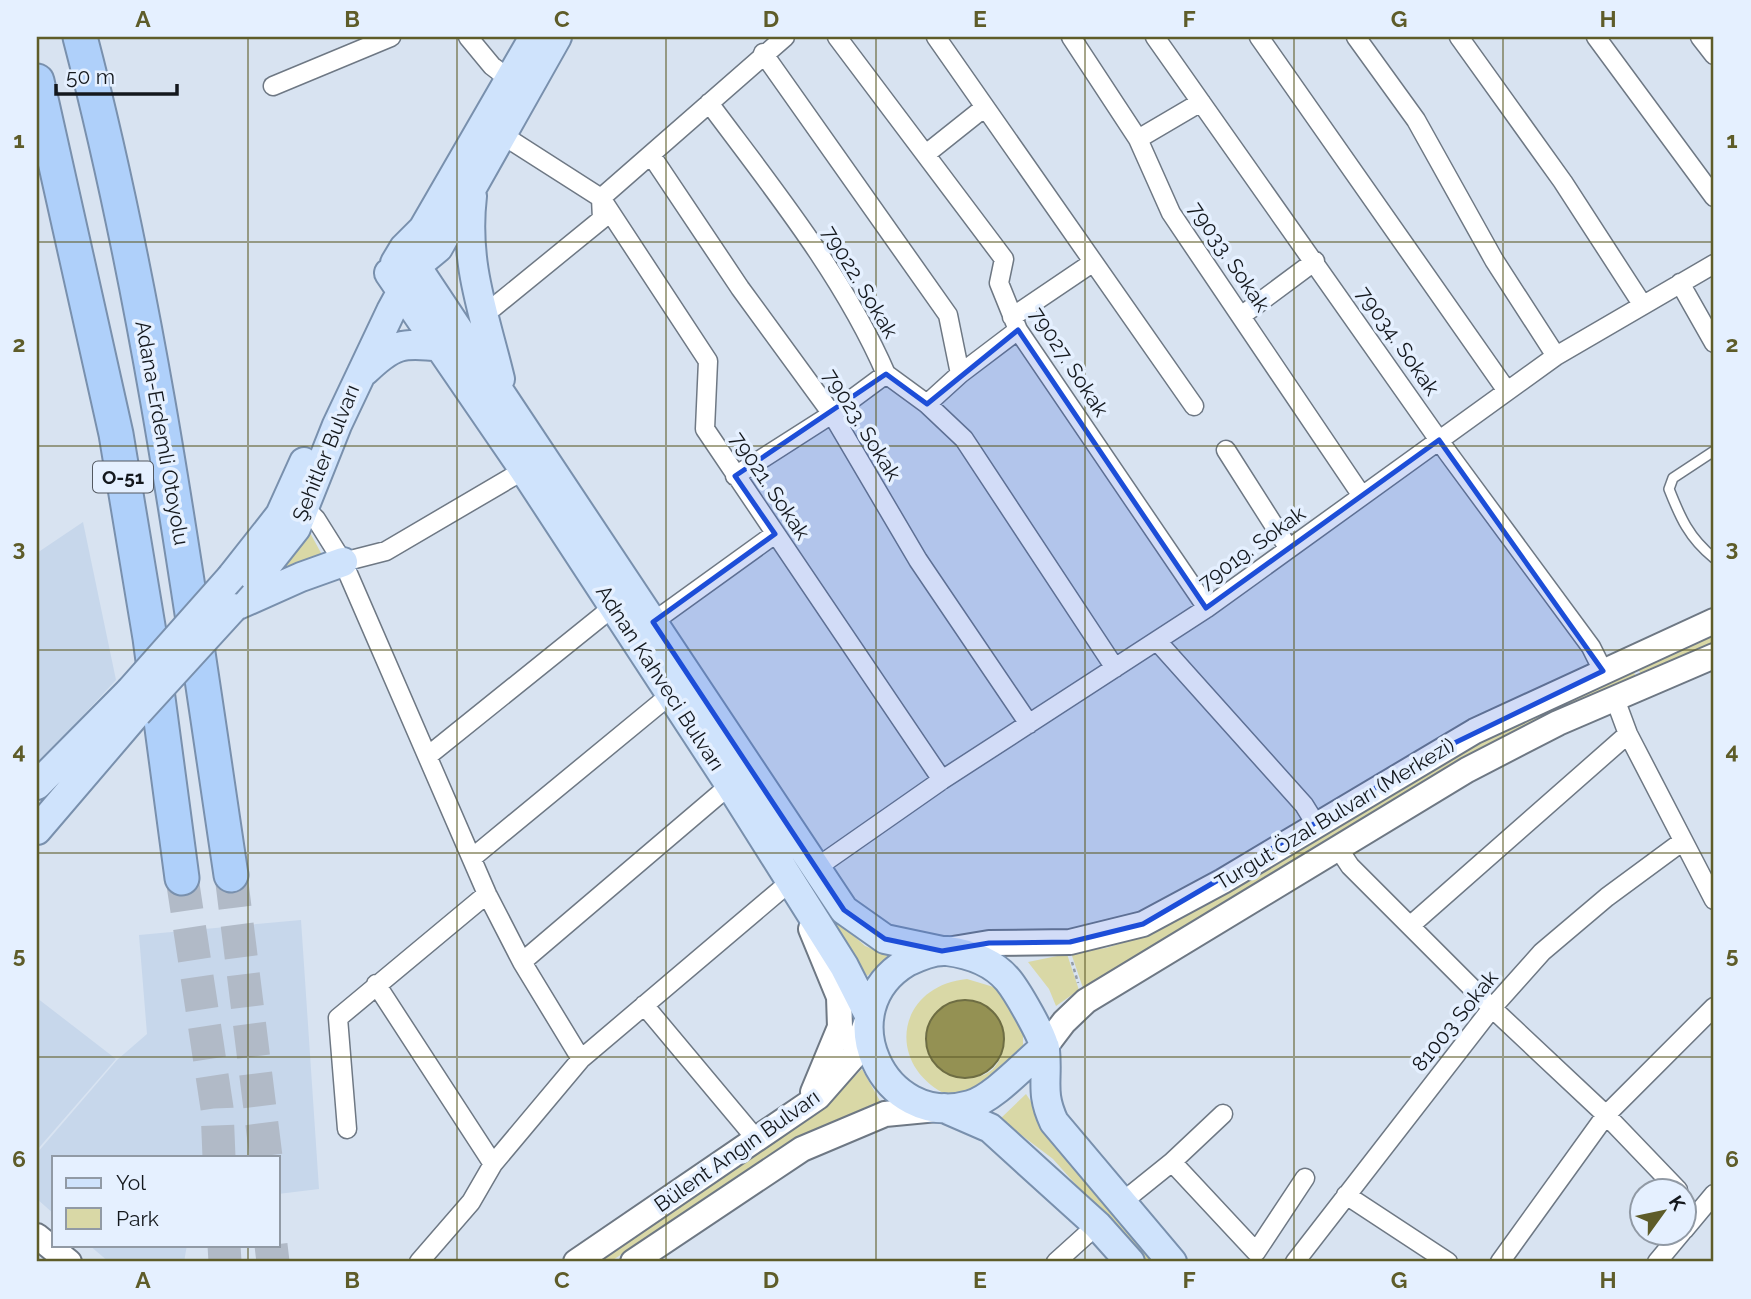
<svg xmlns="http://www.w3.org/2000/svg" width="1751" height="1299" font-family="Raleway,sans-serif">
	<style>
		.built { fill: #c7d7eb }
		.green { fill: #d9d8a6; fill-rule: evenodd }
		.water { fill: #949153; stroke: #6e6d43; stroke-width: 2 }
		.lines { fill: none; stroke-linecap: round; stroke-linejoin: round }
		.motorway-tunnel { stroke: #b1bac7; stroke-width: 33; stroke-dasharray: 33 17; stroke-linecap: butt }
		.service-casing { stroke: #6e7884; stroke-width: 12 }
		.minor-casing { stroke: #6e7884; stroke-width: 21 }
		.secondary-casing { stroke: #6e7884; stroke-width: 28 }
		.primary-casing { stroke: #7990ad; stroke-width: 32 }
		.motorway-casing { stroke: #7990ad; stroke-width: 37 }
		.path { stroke: #949ca7; stroke-width: 2.5; stroke-dasharray: 3.5 3.5; stroke-linecap: butt }
		.service { stroke: #fff; stroke-width: 9 }
		.minor { stroke: #fff; stroke-width: 18 }
		.secondary { stroke: #fff; stroke-width: 24 }
		.primary { stroke: #cfe3fc; stroke-width: 28 }
		.motorway { stroke: #afd0fa; stroke-width: 33 }
		.primary-bridge-casing { stroke: #7990ad; stroke-width: 32; stroke-linecap: butt }
		.primary-bridge { stroke: #cfe3fc; stroke-width: 28 }
		.marked { fill: #1d4ed8; fill-opacity: 0.2; stroke: #1d4ed8; stroke-width: 5; stroke-linejoin: round }
		.grid { fill: none; stroke: #5e5c29; stroke-width: 2; stroke-opacity: 0.55 }
		.labels { text-anchor: middle; stroke-width: 7; stroke-linejoin: round; paint-order: stroke }
		.shield { fill: #e5f0ff; stroke: #535961; stroke-width: 2 }
		.shield-label { font-size: 19px; font-weight: bold; fill: #14181d }
		.street-label { font-size: 21px; fill: #14181d; stroke: #e5f0ff }
		.neatline { fill: none; stroke: #5e5c29; stroke-width: 2.5 }
		.grid-label { font-size: 23px; text-anchor: middle; font-weight: bold; fill: #5e5c29 }
	</style>
	<rect width="100%" height="100%" fill="#d8e3f1"/>
	<path class="built" d="M83 522 116 680 37 765V553Z
		M301 920 319 1189 278 1194V1157H54V1214L37 1199V1153L117 1060 147 1034 139 935Z
		M37 998 116 1059 37 1150Z
		M89 1245H187L184 1262H109Z"/>
	<path class="green" d="M309 531 326 562 267 586Z
		M1714 634V643L1641 675 1638 668Z
		M1633 670 1636 677 1246 891 1083 988 1071 953 1106 948 1154 933 1488 737Z
		M740 780 841 924 865 946 890 956 867 976Z
		M1067 954 1079 990 1056 1006 1049 989 1028 962Z
		M967 979 997 988 1023 1025V1056L1006 1082 949 1096C884 1066 896 986 967 979ZM947 1005 985 1007C997 1016 1004 1028 1003 1044 998 1116 877 1055 947 1005Z
		M862 1069 880 1101 784 1145 610 1262H599L825 1106Z
		M1026 1094 1064 1151 1157 1262H1145L1053 1159 1000 1119Z"/>
	<path class="water" d="M926 1039a39 39 0 1 1 78 0a39 39 0 1 1-78 0Z"/>
	<g class="lines">
		<path class="motorway-tunnel" d="M231 875 266 1157
			M182 878 217 1108 219 1157
			M224 1245 225 1262
			M271 1245 273 1262"/>
		<g class="service-casing">
			<path id="service" d="M1714 451 1673 478 1669 489C1680 517 1689 538 1714 558"/>
		</g>
		<g class="minor-casing">
			<path id="minor" d="M468 37 492 66 509 79
				M837 37 1004 259 999 283 1018 330 1207 608
				M936 37 1194 406
				M1071 37 1138 139 1171 213 1362 496
				M1155 37 1448 453 1591 647 1603 671
				M1259 37 1507 391
				M1356 37 1416 120 1494 260 1556 356
				M1459 37 1563 182 1642 304
				M1596 37 1714 197
				M1700 37 1714 55
				M763 53 948 315 960 374
				M273 86 391 37
				M709 103C773 189 843 275 886 374L832 414 735 476
				M501 134 601 198 708 361 705 429 942 780
				M1138 139 1201 102
				M926 154 985 107
				M651 155 740 288 832 414 918 560 1029 724
				M1680 283 1714 343
				M483 310 494 307 602 219 601 198 785 37
				M1241 316 1315 261
				M1012 317 1092 263
				M886 374 927 404 964 439 1115 668
				M927 404 960 374 1018 330
				M1226 450 1289 549
				M305 508 316 519 343 562 487 894 522 962 581 1059
				M343 562 386 551 524 470
				M653 622 775 534
				M1157 641 1304 805 1317 826
				M1615 699 1628 734 1714 900
				M429 755 613 607
				M1338 848 1350 866 1492 1008 1606 1115 1678 1190
				M472 858 670 695
				M816 868 942 780 1207 608 1556 356 1714 264
				M1411 925 1628 734
				M522 962 730 785
				M376 984 493 1164
				M644 1005 757 1140
				M347 1129 338 1018 487 894
				M1172 1162 1256 1252 1305 1178
				M1346 1195 1448 1262
				M1121 1203 1172 1162 1223 1114
				M1684 1230 1714 1194
				M419 1262 471 1202 493 1164 581 1059 791 881
				M1056 1262 1097 1225
				M1295 1262 1492 1008 1542 952 1607 897 1683 841
				M1500 1262 1606 1115 1714 1007
				M1657 1262 1682 1232"/>
		</g>
		<g class="secondary-casing">
			<path id="secondary" d="M811 929 839 997 840 1027 813 1092
				M947 950 989 943 1070 942 1143 924 1223 881 1475 731 1714 621
				M1045 1047 1064 1022 1086 1001 1467 770 1558 723 1714 656
				M37 1236 69 1262
				M576 1262 818 1097 854 1056 869 1015
				M633 1262 802 1149 885 1114 937 1109"/>
		</g>
		<g class="primary-casing">
			<path id="primary" d="M472 196C464 264 484 313 500 379
				M404 248 844 910 885 939 942 951
				M395 263 404 248 423 229 534 37
				M389 273 524 470 730 785 844 966 869 1015
				M365 371C393 344 402 342 441 347
				M232 576 280 515 304 462
				M238 605 301 577 343 562
				M233 608 296 528 337 425 391 311 415 267 438 248 557 37
				M37 785 130 691
				M37 830 137 713
				M1045 1047C1024 1064 994 1098 970 1105 882 1130 828 1009 907 962 919 956 934 950 947 951 970 954 992 961 1008 980 1017 991 1044 1037 1045 1050 1048 1081 1040 1092 1054 1122L1172 1262
				M944 1108 990 1128 1097 1225 1130 1262"/>
		</g>
		<g class="motorway-casing">
			<path id="motorway" d="M80 37C152 312 189 594 231 875
				M37 81 116 434 150 638 182 878"/>
		</g>
		<path class="path" d="M1072 962 1078 983"/>
		<use href="#service" class="service"/>
		<use href="#minor" class="minor"/>
		<use href="#secondary" class="secondary"/>
		<use href="#primary" class="primary"/>
		<use href="#motorway" class="motorway"/>
		<g class="primary-bridge-casing">
			<path id="primary-bridge" d="M130 691 232 576
				M137 713 233 608"/>
		</g>
		<use href="#primary-bridge" class="primary-bridge"/>
	</g>
	<path class="marked" d="M1018 330 1206 608 1439 440 1603 671 1442 749 1143 924 1070 942 989 943 942 951 885 939 844 910 653 622 775 534 735 476 886 374 927 404Z"/>
	<path class="grid" d="M248 37V1157M457 37V1262M666 37V1262M876 37V1262M1085 37V1262M1294 37V1262M1503 37V1262M37 242H1714M37 446H1714M37 650H1714M37 853H1714M37 1057H1714M248 1245V1262"/>
	<g class="labels">
		<rect class="shield" x="93" y="461.5" width="60" height="31" rx="5"/>
		<g class="shield-label">
			<text x="123" y="484">O-51</text>
		</g>
		<g class="street-label">
			<text transform="translate(1229 257) rotate(56)" y="7">79033. Sokak</text>
			<text transform="translate(860 282) rotate(59)" y="7">79022. Sokak</text>
			<text transform="translate(1398 341) rotate(55)" y="7">79034. Sokak</text>
			<text transform="translate(1069 362) rotate(57)" y="7">79027. Sokak</text>
			<text transform="translate(862 425) rotate(58)" y="7">79023. Sokak</text>
			<text transform="translate(162 433) rotate(80)" y="7">Adana-Erdemli Otoyolu</text>
			<text transform="translate(326 453) rotate(-68)" y="7">Şehitler Bulvarı</text>
			<text transform="translate(770 486) rotate(56)" y="7">79021. Sokak</text>
			<text transform="translate(1252 548) rotate(-36)" y="7">79019. Sokak</text>
			<text transform="translate(660 678) rotate(57)" y="7">Adnan Kahveci Bulvarı</text>
			<text transform="translate(1335 814) rotate(-31)" y="7">Turgut Özal Bulvarı (Merkezi)</text>
			<text transform="translate(1455 1021) rotate(-51)" y="7">81003 Sokak</text>
			<text transform="translate(737 1151) rotate(-35)" y="7">Bülent Angın Bulvarı</text>
		</g>
	</g>
	<rect width="1751" height="1299" fill="none" stroke="#e5f0ff" stroke-width="77"/>
	<rect x="52" y="1156" width="228" height="91" fill="#e5f0ff" stroke="#919aa5" stroke-width="2"/>
	<rect x="66" y="1178" width="35" height="10" fill="#cfe3fc" stroke="#919aa5" stroke-width="2"/>
	<text x="116" y="1190" font-size="21" fill="#14181d">Yol</text>
	<rect x="66" y="1208" width="35" height="21" fill="#d9d8a6" stroke="#919aa5" stroke-width="2"/>
	<text x="116" y="1226" font-size="21" fill="#14181d">Park</text>
	<g transform="translate(1663 1212) rotate(57)"><circle r="33" fill="#e5f0ff" stroke="#919aa5" stroke-width="2"/>
	<path d="M0-5L12 26L0 18L-12 26Z" fill="#5e5c29"/>
	<text y="-10" font-size="19" font-weight="bold" text-anchor="middle" fill="#14181d">K</text>
	</g>
	<path d="M56 84v10h121v-10" fill="none" stroke="#14181d" stroke-width="3.5"/>
	<text x="66" y="84" font-size="21" fill="#14181d" stroke="#e5f0ff" stroke-width="5" paint-order="stroke">50 m</text>
	<rect x="38" y="38" width="1674" height="1222" class="neatline"/>
	<g class="grid-label">
		<text x="143" y="27">A</text>
		<text x="352" y="27">B</text>
		<text x="562" y="27">C</text>
		<text x="771" y="27">D</text>
		<text x="980" y="27">E</text>
		<text x="1189" y="27">F</text>
		<text x="1399" y="27">G</text>
		<text x="1608" y="27">H</text>
		<text x="19" y="148">1</text>
		<text x="1732" y="148">1</text>
		<text x="19" y="352">2</text>
		<text x="1732" y="352">2</text>
		<text x="19" y="556">3</text>
		<text x="1732" y="556">3</text>
		<text x="19" y="759">4</text>
		<text x="1732" y="759">4</text>
		<text x="19" y="963">5</text>
		<text x="1732" y="963">5</text>
		<text x="19" y="1167">6</text>
		<text x="1732" y="1167">6</text>
		<text x="143" y="1288">A</text>
		<text x="352" y="1288">B</text>
		<text x="562" y="1288">C</text>
		<text x="771" y="1288">D</text>
		<text x="980" y="1288">E</text>
		<text x="1189" y="1288">F</text>
		<text x="1399" y="1288">G</text>
		<text x="1608" y="1288">H</text>
	</g>
</svg>
